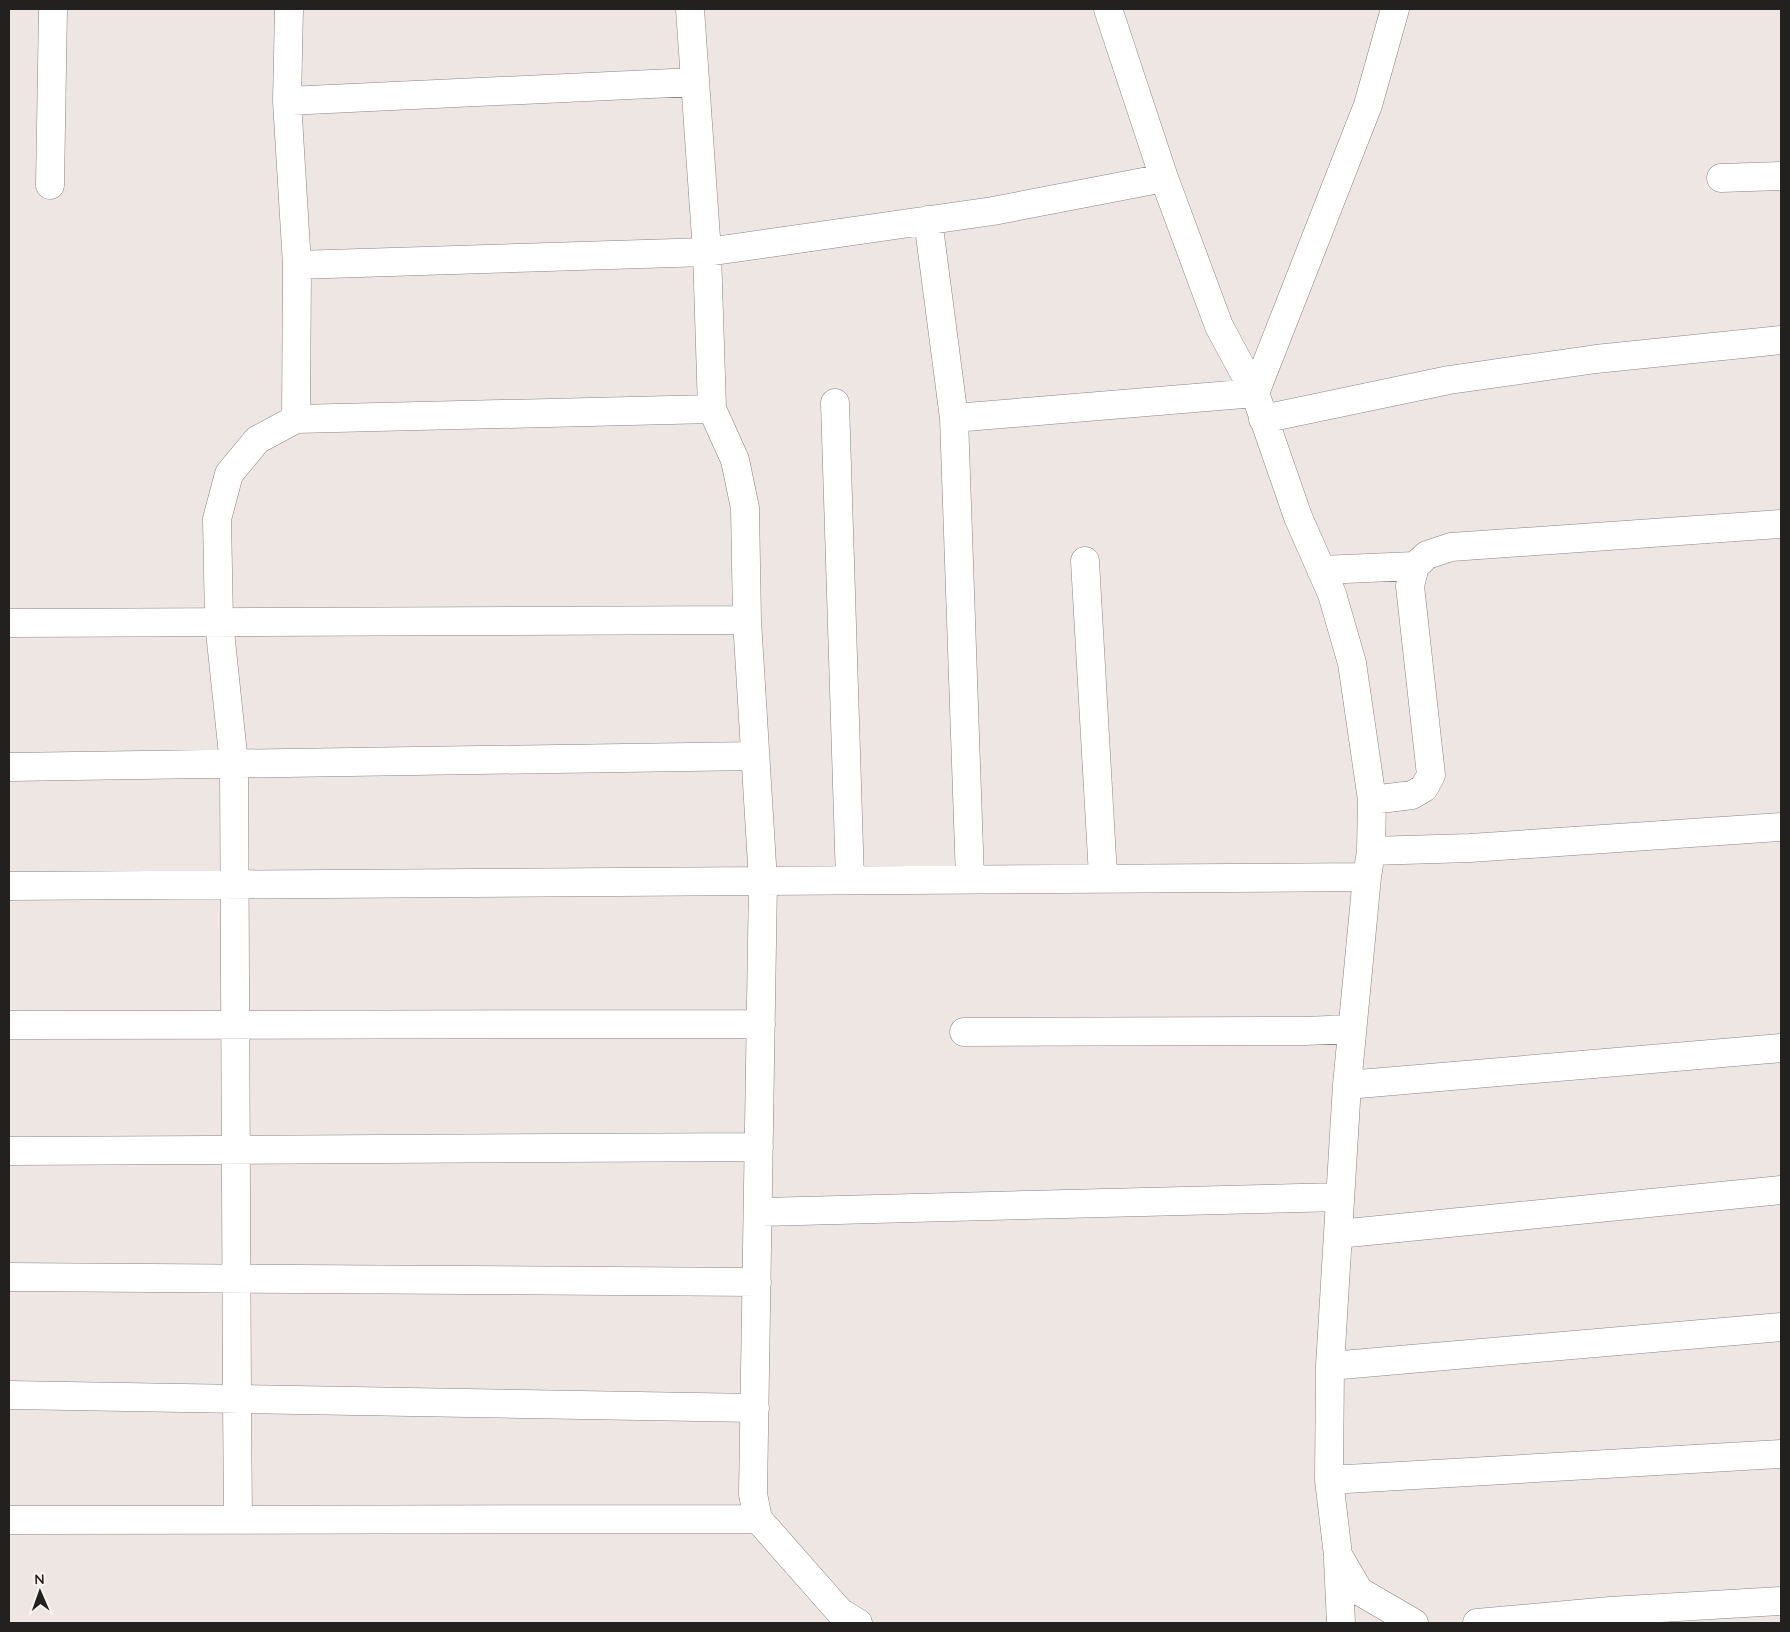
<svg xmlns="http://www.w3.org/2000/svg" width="1790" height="1632" font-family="Quicksand,sans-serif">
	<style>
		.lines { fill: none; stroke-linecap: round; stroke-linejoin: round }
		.minor-casing { stroke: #8b8482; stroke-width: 29 }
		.minor { stroke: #fff; stroke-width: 28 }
	</style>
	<rect width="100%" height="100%" fill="#ede6e3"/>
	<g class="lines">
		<g class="minor-casing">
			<path id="minor" d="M1108 9 1164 178 1219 326 1255 393 1298 517 1332 594 1352 663 1372 800 1371 851 1367 877 1347 1085 1330 1366 1329 1480 1338 1555 1359 1591 1414 1623
				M287 101 694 82
				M1721 178 1781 176
				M50 185 53 9
				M928 220 954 418 970 879
				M297 265 707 252 993 211 1164 178
				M835 403 850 880
				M712 409 735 460 745 508 747 620 763 881 753 1494 758 1519 840 1612 858 1623
				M954 418 1255 393 1368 105 1395 9
				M296 419 712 409 707 252 690 9
				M1263 419 1449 380 1596 359 1781 340
				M1085 561 1103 876
				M1321 570 1415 566
				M9 623 747 620
				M9 767 755 756
				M1372 800 1412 795 1424 788 1431 775 1410 586 1415 566 1427 555 1451 547 1781 524
				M1371 851 1470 848 1781 827
				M9 886C461 884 914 876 1367 877
				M9 1025 761 1024
				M964 1032 1305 1031 1352 1029
				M1347 1085 1781 1048
				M9 1151 759 1147
				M758 1212 1340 1197
				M1338 1234 1781 1190
				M9 1277 757 1282
				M1330 1366 1781 1327
				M9 1395 755 1408
				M1329 1480 1781 1454
				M9 1520 758 1519
				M238 1520 237 1399 234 764 219 622 217 519 229 474 257 440 296 419 297 265 287 101 289 9
				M1338 1559 1341 1623
				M1477 1623 1610 1611 1781 1601"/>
		</g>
		<use href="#minor" class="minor"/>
	</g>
	<rect width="1790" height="1632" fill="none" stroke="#232120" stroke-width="20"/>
	<g transform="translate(40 1592) rotate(358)" stroke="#faf3f0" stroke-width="4" paint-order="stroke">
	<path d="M0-4L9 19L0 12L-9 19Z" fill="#232120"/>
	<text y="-8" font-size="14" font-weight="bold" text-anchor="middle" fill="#232120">N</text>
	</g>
</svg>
